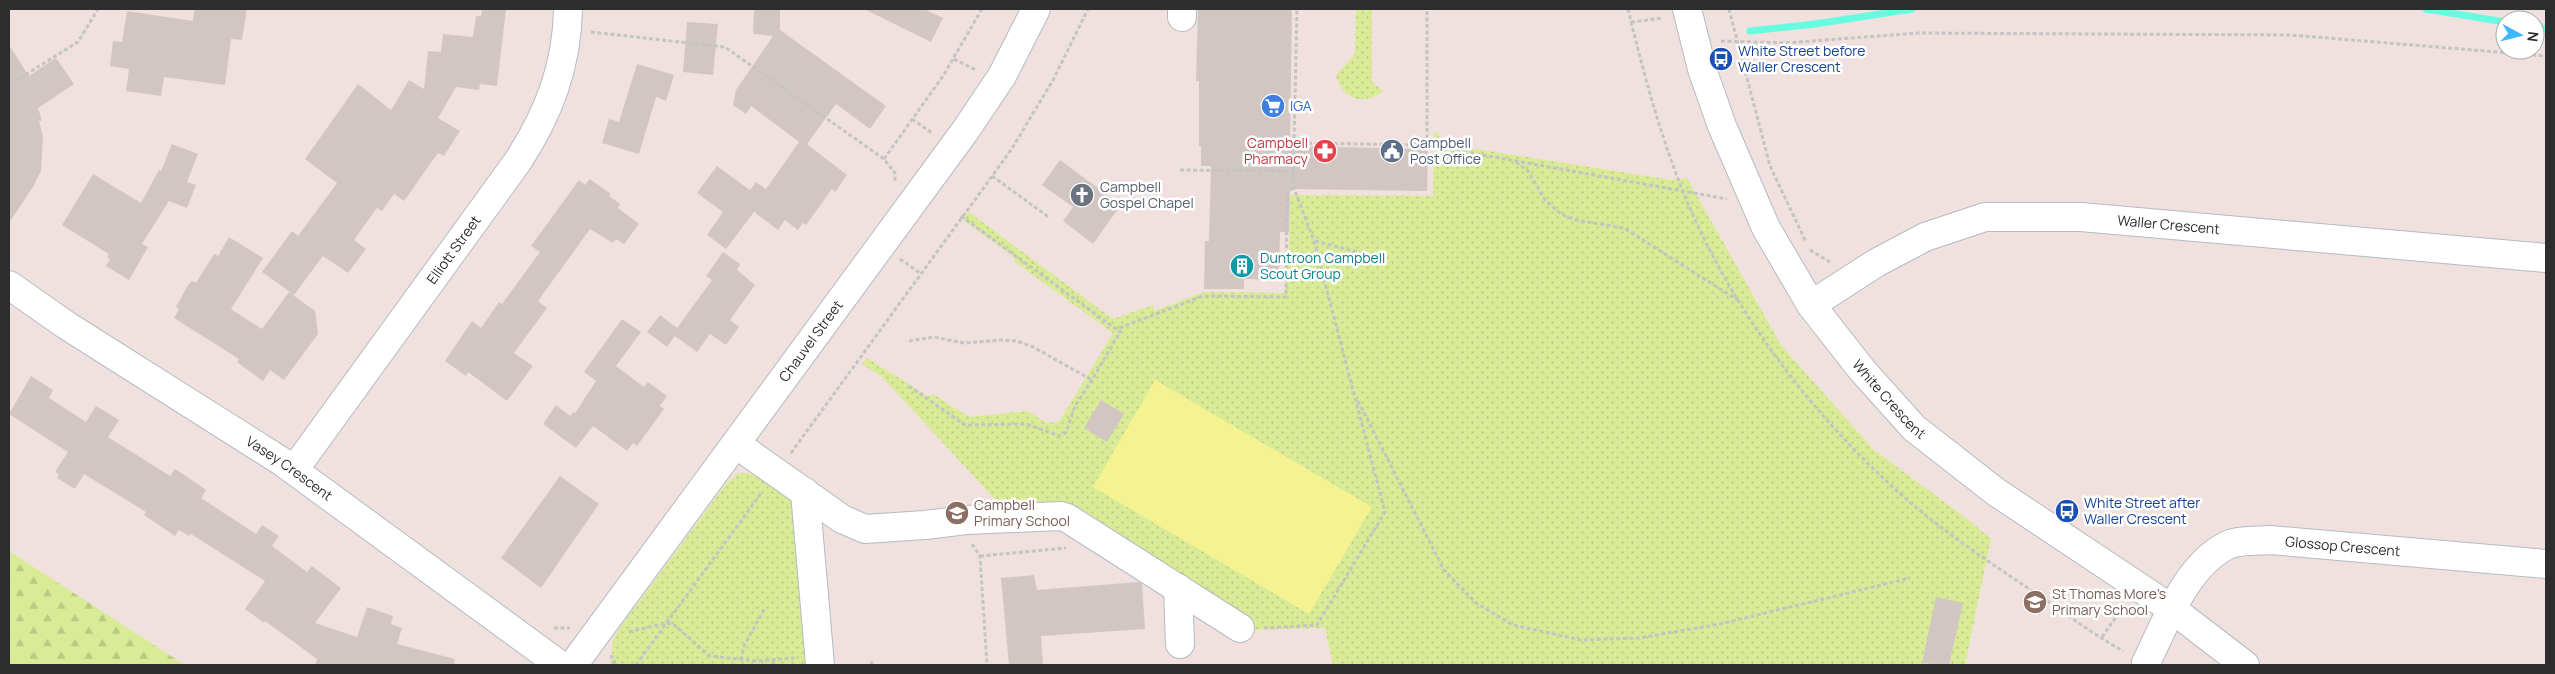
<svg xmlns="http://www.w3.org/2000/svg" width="2555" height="674" font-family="Manrope,sans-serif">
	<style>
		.forest { fill: url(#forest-firs) }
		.park { fill: url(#park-dots) }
		.pitch { fill: #f4f291 }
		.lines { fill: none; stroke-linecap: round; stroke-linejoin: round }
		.stream { stroke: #68fbe2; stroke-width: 7 }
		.building { fill: #d2c6c3 }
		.minor-casing { stroke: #b3bcc2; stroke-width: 30 }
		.path { stroke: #c4c4c4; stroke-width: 3; stroke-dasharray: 4 2.5; stroke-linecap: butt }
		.minor { stroke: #fff; stroke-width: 28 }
		.labels { text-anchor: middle; stroke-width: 5; stroke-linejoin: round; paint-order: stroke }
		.transit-label { font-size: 14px; fill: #164399; stroke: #fff; text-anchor: start }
		.shop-label { font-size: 14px; fill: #366cbe; stroke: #fff; text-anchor: start }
		.health-label { font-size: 14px; fill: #be3a42; stroke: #fff; text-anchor: end }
		.service-label { font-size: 14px; fill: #4e5e75; stroke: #fff; text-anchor: start }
		.worship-label { font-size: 14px; fill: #5b616d; stroke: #fff; text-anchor: start }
		.street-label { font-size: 14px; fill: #2d2d2d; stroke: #fff }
		.culture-label { font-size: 14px; fill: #0d838f; stroke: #fff; text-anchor: start }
		.education-label { font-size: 14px; fill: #785e54; stroke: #fff; text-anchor: start }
	</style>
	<defs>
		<pattern id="forest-firs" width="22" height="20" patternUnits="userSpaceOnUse" patternTransform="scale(1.25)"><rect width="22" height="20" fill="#d9eb96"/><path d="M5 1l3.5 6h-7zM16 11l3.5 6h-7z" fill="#bbca82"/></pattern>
		<pattern id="park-dots" width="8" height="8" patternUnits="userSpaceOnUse" patternTransform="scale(1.25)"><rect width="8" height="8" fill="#d9eb96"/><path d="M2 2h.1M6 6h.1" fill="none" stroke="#bbca82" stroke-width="1.8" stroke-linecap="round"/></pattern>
	</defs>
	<rect width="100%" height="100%" fill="#f0e1df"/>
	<path class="forest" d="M9 551 185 665H9Z"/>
	<path class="park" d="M1356 9H1372V82L1383 91C1365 107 1341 99 1336 75L1355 54Z
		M1434 131 1451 145 1672 180 1687 178 1781 345 1873 449 1966 518 1991 539 1965 665H1333L1325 628 1256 630 1067 508 1004 509 881 376 862 364 867 358 928 396 933 394 969 417 1028 411 1046 423 1059 422 1113 333 1015 262 1014 257 963 220 969 212 1113 319 1153 305 1154 311 1204 292 1285 293V255H1289L1290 195 1433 196Z
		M739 473C757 471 780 488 792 501L810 665H610L613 641 619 629 726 484Z"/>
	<path class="pitch" d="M1155 380 1372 507 1309 614 1093 487Z"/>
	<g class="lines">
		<path class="stream" d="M2426 9 2505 22
			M2535 27 2546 29
			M1750 31 1815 24 1912 9"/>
	</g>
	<path class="building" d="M194 9H247L242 40 231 39 225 85 164 77 161 96 126 91 129 69 110 66 113 41 122 42 127 11 193 21Z
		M482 9H506L497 86 480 84 479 90 456 87 438 118 460 131 444 156 438 153 404 201 394 194 382 211 377 208 354 240 366 249 348 273 323 256 294 295 262 272 292 231 298 236 337 183 305 159 358 84 391 110 409 80 424 89 428 51 441 52 443 34 473 37 476 16H481Z
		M754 9H780V30L886 106 870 129 836 104 807 144 847 175 835 192 832 189 806 225 803 223 798 230 785 220 778 230 754 212 726 249 707 235 723 212 697 193 717 166 750 190 756 182 766 189 799 142 751 106 746 114 733 105 736 90 773 36 753 34Z
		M864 9H924L943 18 931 42Z
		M1198 9H1292L1290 146 1428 149 1427 191 1290 189 1289 232H1280L1279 280 1244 279V289H1204L1205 241H1209L1211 166H1201V146H1199V81H1196Z
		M687 22 718 24 713 75 683 72Z
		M9 45 29 76 56 58 74 84 38 108 42 121H39L43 137 41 171 33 187 9 223Z
		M637 64 674 75 666 101 656 97 639 154 602 143 609 119 619 122Z
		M172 144 198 154 187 182 196 185 187 208 169 201 142 244 148 247 129 280 106 266 110 259 107 257 109 254 62 225 93 174 141 203 159 170 161 171Z
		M1060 160 1121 205 1093 244 1063 221 1073 207 1042 185Z
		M590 179 611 194 609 196 620 204 618 208 639 224 624 244 616 239 613 243 590 229 538 301 547 308 514 353 533 366 507 401 468 372 466 376 445 361 472 321 481 328 499 302 502 304 540 252 531 246 579 180 585 185Z
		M229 237 263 258 231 309 262 329 289 292 315 311 318 334 284 380 270 370 263 381 237 362 239 359 174 318 179 309 176 307 188 285 192 281 196 283 214 254 218 256Z
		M723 252 740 264 737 270 755 285 730 320 739 327 726 345 710 334 697 352 675 336 667 347 647 332 660 315 677 328 712 280 706 276Z
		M622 319 641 332 616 366 644 387 648 382 667 396 660 406 664 409 637 446 633 443 627 451 593 426 576 448 543 424 556 405 570 416 573 412 575 413 596 381 584 372Z
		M31 376 53 390 49 398 86 422 96 406 119 420 108 437 170 476 175 469 186 476 206 490 201 498 256 534 262 525 279 536 272 546 307 572 312 566 341 588 315 623 357 637 367 607 393 616 391 624 402 628 397 644 455 659 454 665H315L317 659 265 621 264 623 245 609 265 581 191 534 189 536 179 530 175 536 144 515 146 512 84 474 75 489 57 478 59 474 55 472 68 452 9 414Z
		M1101 400 1124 414 1107 442 1084 428Z
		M560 476 599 504 541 588 501 558Z
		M1034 575 1037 590 1139 582 1142 584 1145 629 1041 636 1043 665H1009L1001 578Z
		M1936 597 1963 603 1949 665 1922 663Z"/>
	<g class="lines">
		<g class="minor-casing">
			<g id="minor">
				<path d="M1182 9V17"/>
				<path id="s1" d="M1687 9 1702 69 1722 126 1766 228 1811 305 1862 370 1914 428 1996 492 2172 609 2245 665"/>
				<path id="s2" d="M9 285 66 325 281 461 560 665"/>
				<path id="s3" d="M1811 305 1876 263 1925 237 1985 217H2081L2546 258"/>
				<path d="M736 444 842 519 865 529 925 525 966 520 1061 516 1067 518 1240 628"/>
				<path id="s4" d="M294 470 518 161C549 113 567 66 568 9"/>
				<path d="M805 492 820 665"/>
				<path d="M1178 588 1180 644"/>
				<path id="s5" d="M2146 663C2165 624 2187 564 2228 545 2239 540 2258 541 2270 540L2546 564"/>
				<path id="s6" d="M573 665 965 131 1002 76 1036 9"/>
			</g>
		</g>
		<path class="path" d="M1628 9C1644 76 1662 142 1689 206 1735 313 1810 412 1896 490 1936 526 1980 556 2025 586 2057 607 2089 632 2123 651
			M1729 9 1770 166 1806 242
			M1631 22 1663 18
			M591 32 725 47 884 159 895 173V182
			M1721 41 1785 43 1919 33 2291 35 2546 56
			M954 59 976 70
			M9 85 78 42 98 9
			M912 119 932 133
			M1295 143 1427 145 1727 199
			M1427 145V9
			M884 159 943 76 982 9
			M1516 162 1528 171 1545 200 1561 214 1576 220 1624 228 1739 301
			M1180 170 1294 171
			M992 176 1050 218
			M961 216 1120 332 1119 328 1203 296 1286 297 1287 195 1293 186
			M1315 241 1373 256
			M1810 250 1830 262
			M900 259 920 273
			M909 341 934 337 964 343 1002 340 1017 341 1033 347 1092 380
			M909 386 965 425 1026 424 1060 436 1066 432 1075 406 1092 380 1120 332
			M1358 401 1444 570 1476 603 1513 625 1581 640 1639 638 1720 624 1910 578
			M791 453 1011 150 1053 80 1088 9
			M972 544 980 556 987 665
			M980 556 1066 548
			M554 628H570
			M1264 628 1317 625 1385 512 1314 241 1293 186 1297 9
			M629 632 666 623 673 624 710 656 757 661 794 658
			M2102 637 2123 607
			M610 656 614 658 615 665
			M741 660 744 646 765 608
			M636 665 762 492
			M773 665 774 659
			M871 665 872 661"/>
		<use href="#minor" class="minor"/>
	</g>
	<defs>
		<g id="bus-disc" transform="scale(1.25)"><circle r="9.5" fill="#1a4fb4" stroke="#fff"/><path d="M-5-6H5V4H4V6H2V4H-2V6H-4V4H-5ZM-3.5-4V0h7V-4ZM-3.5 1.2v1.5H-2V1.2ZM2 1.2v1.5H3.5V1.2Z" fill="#fff"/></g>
		<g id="supermarket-disc" transform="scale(1.25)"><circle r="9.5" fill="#3f7fe0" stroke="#fff"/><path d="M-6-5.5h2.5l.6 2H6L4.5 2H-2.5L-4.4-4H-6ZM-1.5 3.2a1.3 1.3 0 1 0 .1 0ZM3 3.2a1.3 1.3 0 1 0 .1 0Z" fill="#fff"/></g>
		<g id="pharmacy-disc" transform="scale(1.25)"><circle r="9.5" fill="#e0444e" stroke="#fff"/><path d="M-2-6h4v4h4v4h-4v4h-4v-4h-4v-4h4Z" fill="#fff"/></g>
		<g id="civic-disc" transform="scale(1.25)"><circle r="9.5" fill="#5c6f8a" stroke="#fff"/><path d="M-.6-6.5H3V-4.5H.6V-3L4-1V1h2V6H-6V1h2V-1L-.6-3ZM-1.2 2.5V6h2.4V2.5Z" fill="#fff"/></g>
		<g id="church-disc" transform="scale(1.25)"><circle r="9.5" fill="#6b7280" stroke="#fff"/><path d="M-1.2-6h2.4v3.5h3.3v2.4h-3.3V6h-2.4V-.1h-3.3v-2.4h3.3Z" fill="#fff"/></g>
		<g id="building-disc" transform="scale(1.25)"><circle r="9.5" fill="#0f9aa8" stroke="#fff"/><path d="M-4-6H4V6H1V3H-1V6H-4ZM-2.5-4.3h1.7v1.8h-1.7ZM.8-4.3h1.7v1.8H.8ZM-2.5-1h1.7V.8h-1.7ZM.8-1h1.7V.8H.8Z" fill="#fff"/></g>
		<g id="school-disc" transform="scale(1.25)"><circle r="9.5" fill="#8d6e63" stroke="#fff"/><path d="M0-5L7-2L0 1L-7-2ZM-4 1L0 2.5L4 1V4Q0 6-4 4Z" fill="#fff"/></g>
	</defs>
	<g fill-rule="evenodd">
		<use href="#bus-disc" x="1721" y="59"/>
		<use href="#supermarket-disc" x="1273" y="106"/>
		<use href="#pharmacy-disc" x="1325" y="151"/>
		<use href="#civic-disc" x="1392" y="151"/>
		<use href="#church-disc" x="1082" y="195"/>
		<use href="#building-disc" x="1242" y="266"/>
		<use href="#bus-disc" x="2067" y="511"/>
		<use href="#school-disc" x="957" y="513"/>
		<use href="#school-disc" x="2035" y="602"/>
	</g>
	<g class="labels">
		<g class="transit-label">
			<text x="1738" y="56">White Street before<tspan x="1738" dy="16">Waller Crescent</tspan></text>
			<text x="2084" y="508">White Street after<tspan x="2084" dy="16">Waller Crescent</tspan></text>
		</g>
		<g class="shop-label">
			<text x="1290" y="111">IGA</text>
		</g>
		<g class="health-label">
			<text x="1308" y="148">Campbell<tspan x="1308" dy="16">Pharmacy</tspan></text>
		</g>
		<g class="service-label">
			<text x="1410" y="148">Campbell<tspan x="1410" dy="16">Post Office</tspan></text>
		</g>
		<g class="worship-label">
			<text x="1100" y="192">Campbell<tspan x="1100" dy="16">Gospel Chapel</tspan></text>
		</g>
		<g class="street-label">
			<text dy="5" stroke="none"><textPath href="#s3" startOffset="380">Waller Crescent</textPath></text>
			<text dy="5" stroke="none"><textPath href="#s4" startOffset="272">Elliott Street</textPath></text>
			<text dy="5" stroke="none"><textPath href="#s6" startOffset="402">Chauvel Street</textPath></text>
			<text dy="5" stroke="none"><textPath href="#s1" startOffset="445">White Crescent</textPath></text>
			<text dy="5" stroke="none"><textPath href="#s2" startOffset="335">Vasey Crescent</textPath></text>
			<text dy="5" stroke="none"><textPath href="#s5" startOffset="262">Glossop Crescent</textPath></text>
		</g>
		<g class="culture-label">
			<text x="1260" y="263">Duntroon Campbell<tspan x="1260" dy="16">Scout Group</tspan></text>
		</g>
		<g class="education-label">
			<text x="974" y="510">Campbell<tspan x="974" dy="16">Primary School</tspan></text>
			<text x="2052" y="599">St Thomas More's<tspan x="2052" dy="16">Primary School</tspan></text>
		</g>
	</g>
	<rect width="2555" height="674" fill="none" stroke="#2d2d2d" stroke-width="20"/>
	<g transform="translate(2520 35) rotate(97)"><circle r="24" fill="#ffffff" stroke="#ababab"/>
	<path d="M0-4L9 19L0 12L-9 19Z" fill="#3db7ff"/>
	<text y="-8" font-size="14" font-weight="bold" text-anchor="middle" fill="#2d2d2d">N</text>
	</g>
</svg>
